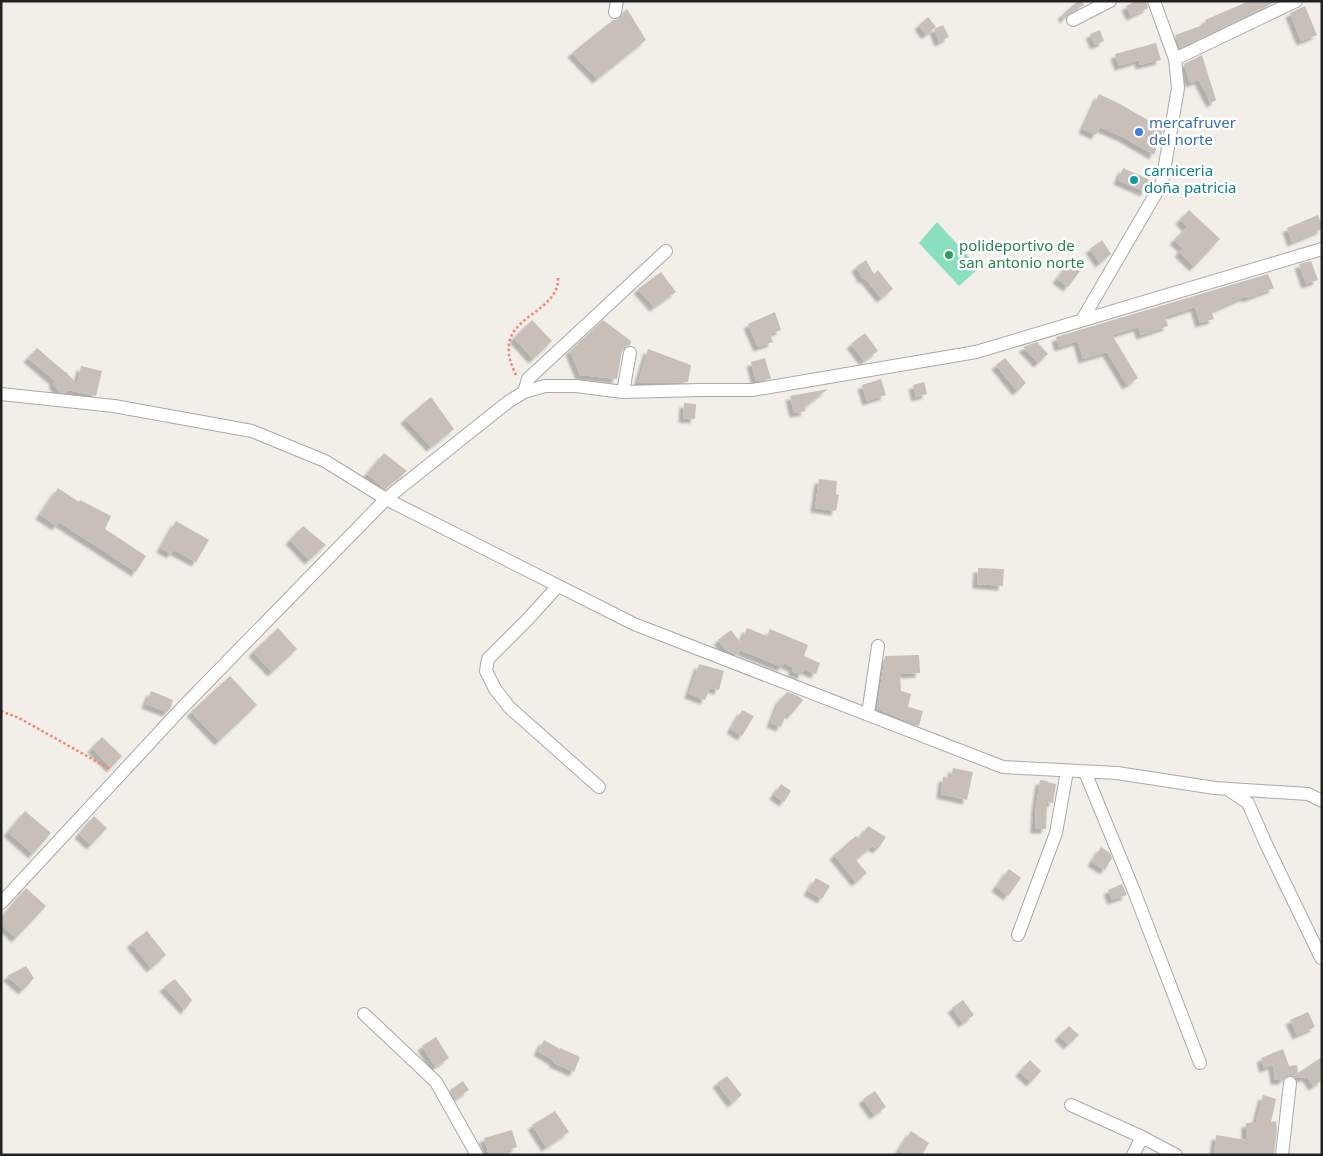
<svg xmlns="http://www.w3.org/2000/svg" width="1323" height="1156" font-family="'Noto Sans',sans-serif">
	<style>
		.pitch { fill: #88e0be }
		.building { fill: #c7bfb8; filter: url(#shadow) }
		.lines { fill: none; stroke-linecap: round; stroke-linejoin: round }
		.minor-casing { stroke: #a9a9a9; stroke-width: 14 }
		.path { stroke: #fa8072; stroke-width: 2.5; stroke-dasharray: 2.5 2.5; stroke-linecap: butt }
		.minor { stroke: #fff; stroke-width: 12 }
		.shop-dot { fill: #3f7fe0; stroke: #fff; stroke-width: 2 }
		.culture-dot { fill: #0f9aa8; stroke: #fff; stroke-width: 2 }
		.leisure-dot { fill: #2e9e5b; stroke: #fff; stroke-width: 2 }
		.labels { text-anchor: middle; stroke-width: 5; stroke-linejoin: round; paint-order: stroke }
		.shop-label { font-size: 15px; fill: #366cbe; stroke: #fff; text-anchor: start }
		.culture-label { font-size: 15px; fill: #0d838f; stroke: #fff; text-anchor: start }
		.leisure-label { font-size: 15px; fill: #27864d; stroke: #fff; text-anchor: start }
	</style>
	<defs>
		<filter id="shadow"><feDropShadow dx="-4.5" dy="4.5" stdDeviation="1" flood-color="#0004"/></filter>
	</defs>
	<rect width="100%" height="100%" fill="#f2efe9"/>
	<path class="pitch" d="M937 222 979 268 959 286 919 243Z"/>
	<path class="building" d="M1078 1H1081L1084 5 1069 13 1065 19 1062 15Z
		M1136 1H1146L1148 8 1131 16 1126 6Z
		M1249 1H1277L1180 48 1175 35 1206 24 1205 20Z
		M1305 6 1317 35 1301 41 1290 13Z
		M627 9 646 40 597 79 572 53 613 20H617L621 18 623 12Z
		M928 17 936 27 926 35 919 25Z
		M943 25 949 37 939 42 934 29Z
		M1100 30 1104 41 1095 45 1090 34Z
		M1156 43 1161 60 1140 65 1139 60 1119 66 1115 54Z
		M1202 55 1216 100 1211 103 1199 80 1190 83 1184 64Z
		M1099 94 1120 104 1163 129 1154 155 1123 137 1100 127 1096 135 1083 129Z
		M1123 168 1150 180 1145 192 1118 180Z
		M1189 210 1220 239 1194 267 1179 252 1183 248 1174 240 1187 227 1180 220Z
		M1318 215 1322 226V229L1292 242 1287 228Z
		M1102 240 1111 254 1100 263 1090 249Z
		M866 260 874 274 878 270 893 289 881 298 865 278 863 279 856 267Z
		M1311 261 1318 280 1306 284 1299 264Z
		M1068 264 1080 271 1068 287 1057 279Z
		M661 272 676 292 654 307 638 289Z
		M1268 274 1274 288 1247 298 1246 296 1211 311 1214 319 1200 323 1195 307 1165 317 1168 326 1141 335 1138 327 1112 335 1138 378 1127 385 1107 352 1083 359 1078 341 1059 347 1056 337Z
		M775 312 781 330 770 334 773 342 758 347 748 324Z
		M532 320 552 341 533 359 514 338Z
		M603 320 631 341 630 345 624 347 622 351 617 379 580 375 570 351Z
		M865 333 878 351 864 361 851 344Z
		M1037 342 1048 354 1038 363 1023 347Z
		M37 348 65 372H66L77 384 81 366 102 371 96 396 68 390 64 393 60 392 53 383 55 381 28 358Z
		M648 349 691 365 688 382 638 383Z
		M765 358 771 379 756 381 751 362Z
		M1005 358 1026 383 1017 391 996 365Z
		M881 379 886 395 867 401 862 385Z
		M924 382 927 394 916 397 913 385Z
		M828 389 804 407 806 411 794 413 790 396Z
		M431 397 454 429 431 447 405 419Z
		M684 403 696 404 695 419 683 418Z
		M384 453 407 471 385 489 367 474Z
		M819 479 837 481 836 494 839 495 836 511 815 508Z
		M58 488 79 502 80 500 111 516 105 529 146 556 136 572 59 522 57 526 40 515Z
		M176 521 209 540 196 562 174 550 171 554 161 548Z
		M303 526 326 545 309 560 290 540Z
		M978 568 1004 569 1003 586 977 584Z
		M278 628 297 649 272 672 253 652Z
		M747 628 767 636 770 629 808 645 804 656 820 663 816 674 804 669 802 675 792 671 794 668 784 663 782 667 740 650 737 655 726 650 718 640 731 630 741 643Z
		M919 655 920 673 900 674 901 691 911 694 908 707 923 711 919 726 877 709 885 656Z
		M699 664 724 671 719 690 710 688 705 700 689 694Z
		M230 676 257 705 219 741 191 712Z
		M151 691 173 700 170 709 167 712 146 704Z
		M787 692 798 696 803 700 791 715 787 712 781 727 771 723 780 700Z
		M742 710 754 716 742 736 731 729Z
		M102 737 122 756 111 768 92 748Z
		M953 768 973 772 967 800 941 794 943 777 951 778Z
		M1040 780 1048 781 1047 782 1056 784 1053 803 1047 802 1046 829H1035L1036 807Z
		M781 784 791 791 784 802 774 795Z
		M25 811 51 833 33 854 8 832Z
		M94 816 107 828 91 845 79 834Z
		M868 826 886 837 878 849 872 846 856 860 867 873 856 882 834 855 856 836 859 839Z
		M1101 847 1110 853 1112 858 1105 870 1092 862Z
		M1009 869 1021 878 1008 896 996 887Z
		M816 878 830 886 822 899 808 891Z
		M1122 884 1127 895 1112 900 1108 890Z
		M26 888 46 906 16 938 1 924V918Z
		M147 931 166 955 151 968 131 943Z
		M26 966 34 978 23 990 7 976Z
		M175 979 192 1000 185 1010 164 987Z
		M963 1000 974 1015 963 1023 952 1008Z
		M1308 1012 1315 1027 1297 1035 1290 1020Z
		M1069 1026 1079 1035 1068 1045 1059 1036Z
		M436 1037 449 1058 435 1067 422 1046Z
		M544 1040 560 1049V1048L580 1057 574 1072 554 1063V1061L538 1051Z
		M1283 1049 1289 1066 1297 1065 1298 1073 1322 1057V1080L1313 1086 1307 1077 1296 1078 1291 1075 1286 1076 1283 1080H1275L1273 1065 1264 1068 1261 1058Z
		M1030 1060 1041 1071 1031 1082 1020 1072Z
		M727 1076 742 1095 732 1103 717 1083Z
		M463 1081 469 1090 455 1099 450 1090Z
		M875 1091 886 1107 874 1115 863 1099Z
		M1263 1095 1276 1099 1271 1122 1276 1121 1277 1130 1274 1155H1214L1216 1135 1246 1140V1123L1256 1122Z
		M555 1111 569 1132 546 1147 532 1125Z
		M512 1130 517 1147 505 1151 506 1155H489L484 1138Z
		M911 1131 929 1143 922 1155H907L899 1150Z"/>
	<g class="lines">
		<g class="minor-casing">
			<path id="minor" d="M615 12 617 1
				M1073 20 1110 1
				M1175 59 1296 1
				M1082 320 1162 183 1178 88 1175 59 1154 1
				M524 392 528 379 666 251
				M623 392 630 353
				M1 394 114 406 252 431 325 461 386 499 634 624 1003 767 1117 773 1215 788 1308 794 1322 801
				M558 586 528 619 488 659 486 671 495 689 509 707 599 787
				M868 714 878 646
				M1085 772 1134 891 1200 1063
				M1229 790 1248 803 1266 844 1321 958
				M1 903 182 708 386 499 508 402 524 392 545 386H576L623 392 700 390H752L976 352 1322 249
				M1018 935 1056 833 1067 771
				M364 1014 436 1082 477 1155
				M1071 1105 1142 1137 1176 1155
				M1133 1155 1142 1137
				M1282 1155 1290 1083"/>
		</g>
		<path class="path" d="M516 375C513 368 509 360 509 353 504 315 561 312 558 276
			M1 711 19 718 110 769"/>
		<use href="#minor" class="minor"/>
	</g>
	<circle class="shop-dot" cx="1139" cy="132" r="5"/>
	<circle class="culture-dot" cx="1134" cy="180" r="5"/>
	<circle class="leisure-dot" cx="949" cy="255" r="5"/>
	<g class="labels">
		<g class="shop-label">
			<text x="1149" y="128">mercafruver<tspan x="1149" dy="17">del norte</tspan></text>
		</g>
		<g class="culture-label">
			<text x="1144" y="176">carniceria<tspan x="1144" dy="17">doña patricia</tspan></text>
		</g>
		<g class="leisure-label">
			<text x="959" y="251">polideportivo de<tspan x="959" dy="17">san antonio norte</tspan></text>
		</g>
	</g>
	<rect width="1323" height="1156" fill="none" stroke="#222222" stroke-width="5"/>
</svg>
